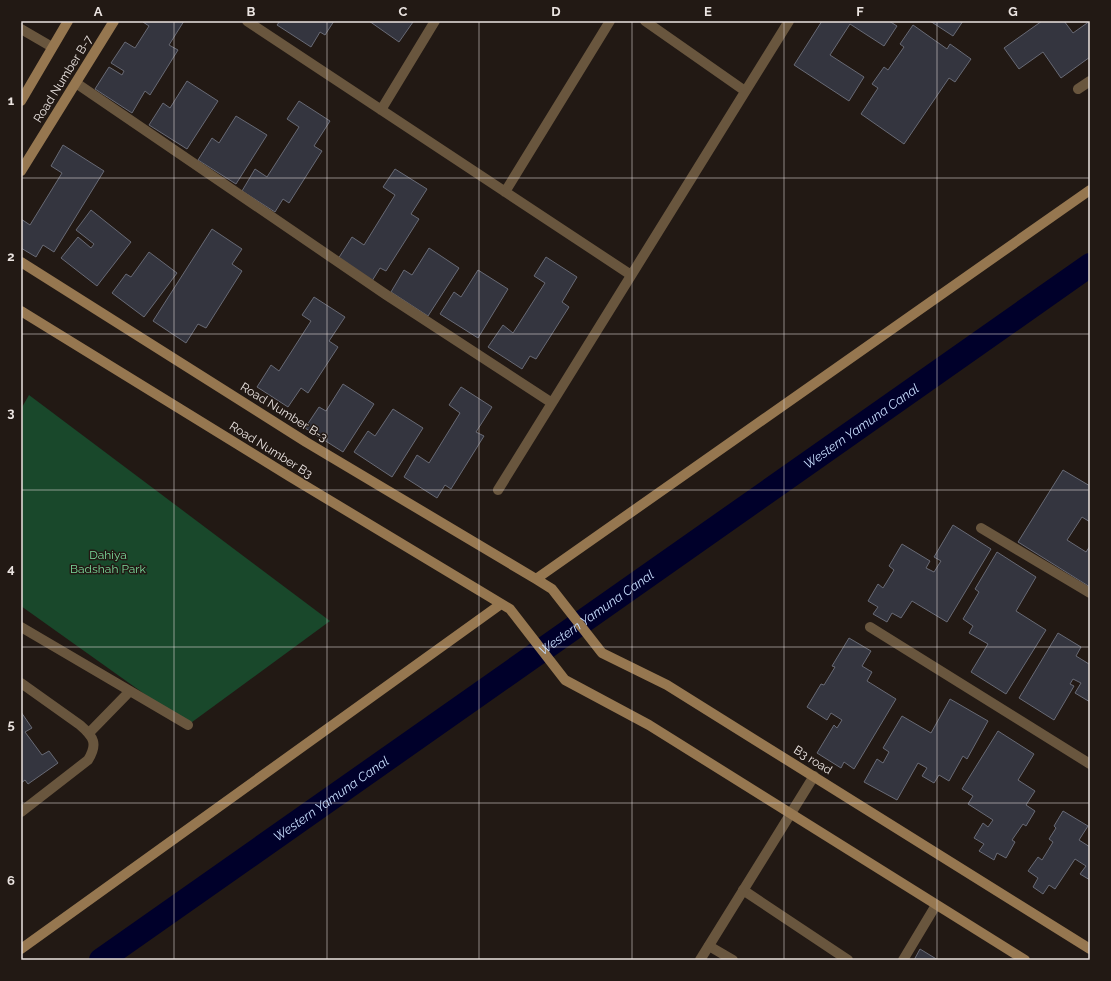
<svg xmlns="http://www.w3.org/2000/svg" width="1111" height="981" font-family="Raleway,sans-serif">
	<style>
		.green { fill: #19482b }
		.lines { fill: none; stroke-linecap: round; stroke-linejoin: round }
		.canal { stroke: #00002a; stroke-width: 24 }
		.building { fill: #34353f; stroke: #686a75 }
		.lane { stroke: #69563e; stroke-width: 10 }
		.street { stroke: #69563e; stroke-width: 10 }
		.secondary { stroke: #967750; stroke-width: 10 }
		.grid { fill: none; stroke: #ebe4e1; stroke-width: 1; stroke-opacity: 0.55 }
		.labels { text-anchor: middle; stroke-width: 3; stroke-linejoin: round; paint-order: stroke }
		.street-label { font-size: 12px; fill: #ebe4e1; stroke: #221914 }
		.park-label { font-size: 12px; fill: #7bdb9c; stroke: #221914 }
		.water-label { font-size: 13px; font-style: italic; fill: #c7ddfe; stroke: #221914 }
		.neatline { fill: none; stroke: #ebe4e1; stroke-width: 1.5 }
		.grid-label { font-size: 13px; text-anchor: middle; font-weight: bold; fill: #ebe4e1 }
	</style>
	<rect width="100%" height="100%" fill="#221914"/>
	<path class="green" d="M29 395 330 621 188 725 21 606V409Z"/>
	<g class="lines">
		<path class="canal" id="s1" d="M101 960 1090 265"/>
	</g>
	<path class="building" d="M144 21H184L169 45 178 50 150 95 145 91 132 113 95 89 109 67 122 75 124 71 111 63 125 42 135 48 149 26 143 22Z
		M280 21H334L325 35 320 32 311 47 277 25Z
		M369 21H411L413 22 399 42Z
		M822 21H889L897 26 884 46 850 24 830 55 864 77 849 101 794 65Z
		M930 21H963L953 36Z
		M1042 21H1064L1073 33 1090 21V57L1061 78 1043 52 1019 69 1004 48Z
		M913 25 947 49 950 44 971 59 955 82 949 78 904 144 861 114 878 88 872 84 884 67 888 70 904 47 900 44Z
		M187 81 218 101 187 149 149 125 163 103 170 108Z
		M299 101 330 121 314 146 322 151 289 203 283 199 275 212 242 191 255 169 267 177 299 127 287 119Z
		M236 116 267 135 236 184 198 160 212 138 219 143Z
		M63 145 104 171 54 252 43 245 36 257 21 248V219L30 225 62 173 51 166Z
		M395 169 427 189 411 214 419 219 386 271 380 268 372 281 338 259 352 237 364 245 395 195 383 187Z
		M91 210 131 242 97 286 61 258 78 237 91 248 94 244 76 230Z
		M212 229 242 249 232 264 242 271 206 328 198 324 186 343 153 321Z
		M429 248 459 268 428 316 391 292 404 270 412 275Z
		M149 252 177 273 144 317 112 293 126 274 131 277Z
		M546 257 577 277 562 302 569 307 536 359 530 356 522 369 488 347 503 325 513 333 545 283 534 276Z
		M478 270 508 289 478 338 440 314 454 292 461 297Z
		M314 297 345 317 329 341 338 347 308 393 301 388 288 407 257 387 271 365 279 371 311 321 302 315Z
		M343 384 374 404 343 452 305 428 319 407 326 411Z
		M461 387 492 407 476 432 484 436 451 489 445 485 437 498 404 477 417 455 429 463 460 413 449 405Z
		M393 409 423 428 392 477 354 452 368 431 375 436Z
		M1063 470 1090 486V522L1082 517 1067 540 1086 552 1090 546V587L1018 542Z
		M953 525 991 549 947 622 912 601 901 618 892 613 887 622 873 614 878 607 868 601 878 584 883 588 894 570 889 566 902 544 930 561 926 568 934 572 941 561 934 557Z
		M997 552 1036 577 1016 611 1046 630 1006 694 971 672 988 644 969 633 973 626 963 619 979 592 975 589Z
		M1058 633 1081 647 1076 656 1089 664 1090 663V702L1075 693 1081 683 1073 679 1070 684 1074 686 1054 720 1019 698Z
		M849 638 871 651 862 666 872 672 867 681 896 699 854 769 844 762 841 768 817 753 834 725 837 728 842 720 831 713 827 720 807 707 821 684 824 685 835 667 832 666Z
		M950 699 988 721 967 759 963 756 949 781 939 775 934 783 922 776 927 768 918 763 897 800 864 782 877 759 883 763 889 752 883 748 902 716 931 733Z
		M21 712 32 728 25 732 42 755 49 751 58 763 28 784 25 780 21 783Z
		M998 731 1034 754 1018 780 1035 791 1026 805 1035 811 1026 826 1023 824 1012 840 1015 842 1006 858 997 853 994 860 979 851 984 844 974 838 983 823 988 827 993 820 968 804 973 796 962 789Z
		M1063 811 1088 826 1079 840 1090 847V880L1080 874 1086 866 1075 859 1055 889 1049 885 1043 894 1033 887 1038 878 1028 871 1038 857 1042 860 1053 842 1049 839 1056 828 1054 826Z
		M920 949 938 960H914Z"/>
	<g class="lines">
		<path class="lane" d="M247 21 631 275
			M645 21 745 91
			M76 83 385 294 552 403
			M1078 89 1090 81
			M381 110 435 21
			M505 192 610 21
			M498 490 789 21
			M981 528 1090 593
			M21 627 188 725
			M870 627 1090 764
			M21 683 80 725C94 737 98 744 88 760L21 812
			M89 733 130 691
			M743 890 848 960
			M709 946 733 960
			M903 960 936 905"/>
		<path class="street" d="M21 29 52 47
			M700 960 814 776"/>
		<path class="secondary" d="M21 101 68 21
			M21 171 114 21
			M21 262 306 442 536 579 552 589 602 653 667 685 1090 949
			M21 311 289 476 510 609 565 680 649 725 1025 960
			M536 579 1090 190
			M21 949 501 604"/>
	</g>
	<path class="grid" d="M174 21V960M327 21V960M479 21V960M632 21V960M784 21V960M937 21V960M21 178H1090M21 334H1090M21 490H1090M21 647H1090M21 803H1090"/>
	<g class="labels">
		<g class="street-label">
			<text transform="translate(63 79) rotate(-58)" y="4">Road Number B-7</text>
			<text transform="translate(284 412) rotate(32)" y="4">Road Number B-3</text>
			<text transform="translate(271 450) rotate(32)" y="4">Road Number B3</text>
			<text transform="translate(813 760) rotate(32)" y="4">B3 road</text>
		</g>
		<g class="park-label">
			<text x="108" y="559">Dahiya<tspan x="108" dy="14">Badshah Park</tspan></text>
		</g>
		<g class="water-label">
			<text dy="5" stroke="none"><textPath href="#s1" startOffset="929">Western Yamuna Canal</textPath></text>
			<text dy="5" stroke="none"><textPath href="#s1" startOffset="605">Western Yamuna Canal</textPath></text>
			<text dy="5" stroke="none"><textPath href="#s1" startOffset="281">Western Yamuna Canal</textPath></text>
		</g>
	</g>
	<rect width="1111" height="981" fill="none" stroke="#221914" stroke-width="44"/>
	<rect x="22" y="22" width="1067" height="937" class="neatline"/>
	<g class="grid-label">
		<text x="98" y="16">A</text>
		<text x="251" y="16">B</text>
		<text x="403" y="16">C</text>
		<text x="556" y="16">D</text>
		<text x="708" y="16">E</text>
		<text x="860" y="16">F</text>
		<text x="1013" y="16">G</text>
		<text x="11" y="105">1</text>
		<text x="11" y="261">2</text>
		<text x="11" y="417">3</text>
		<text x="11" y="573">4</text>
		<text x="11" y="729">5</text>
		<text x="11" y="885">6</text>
	</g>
</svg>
